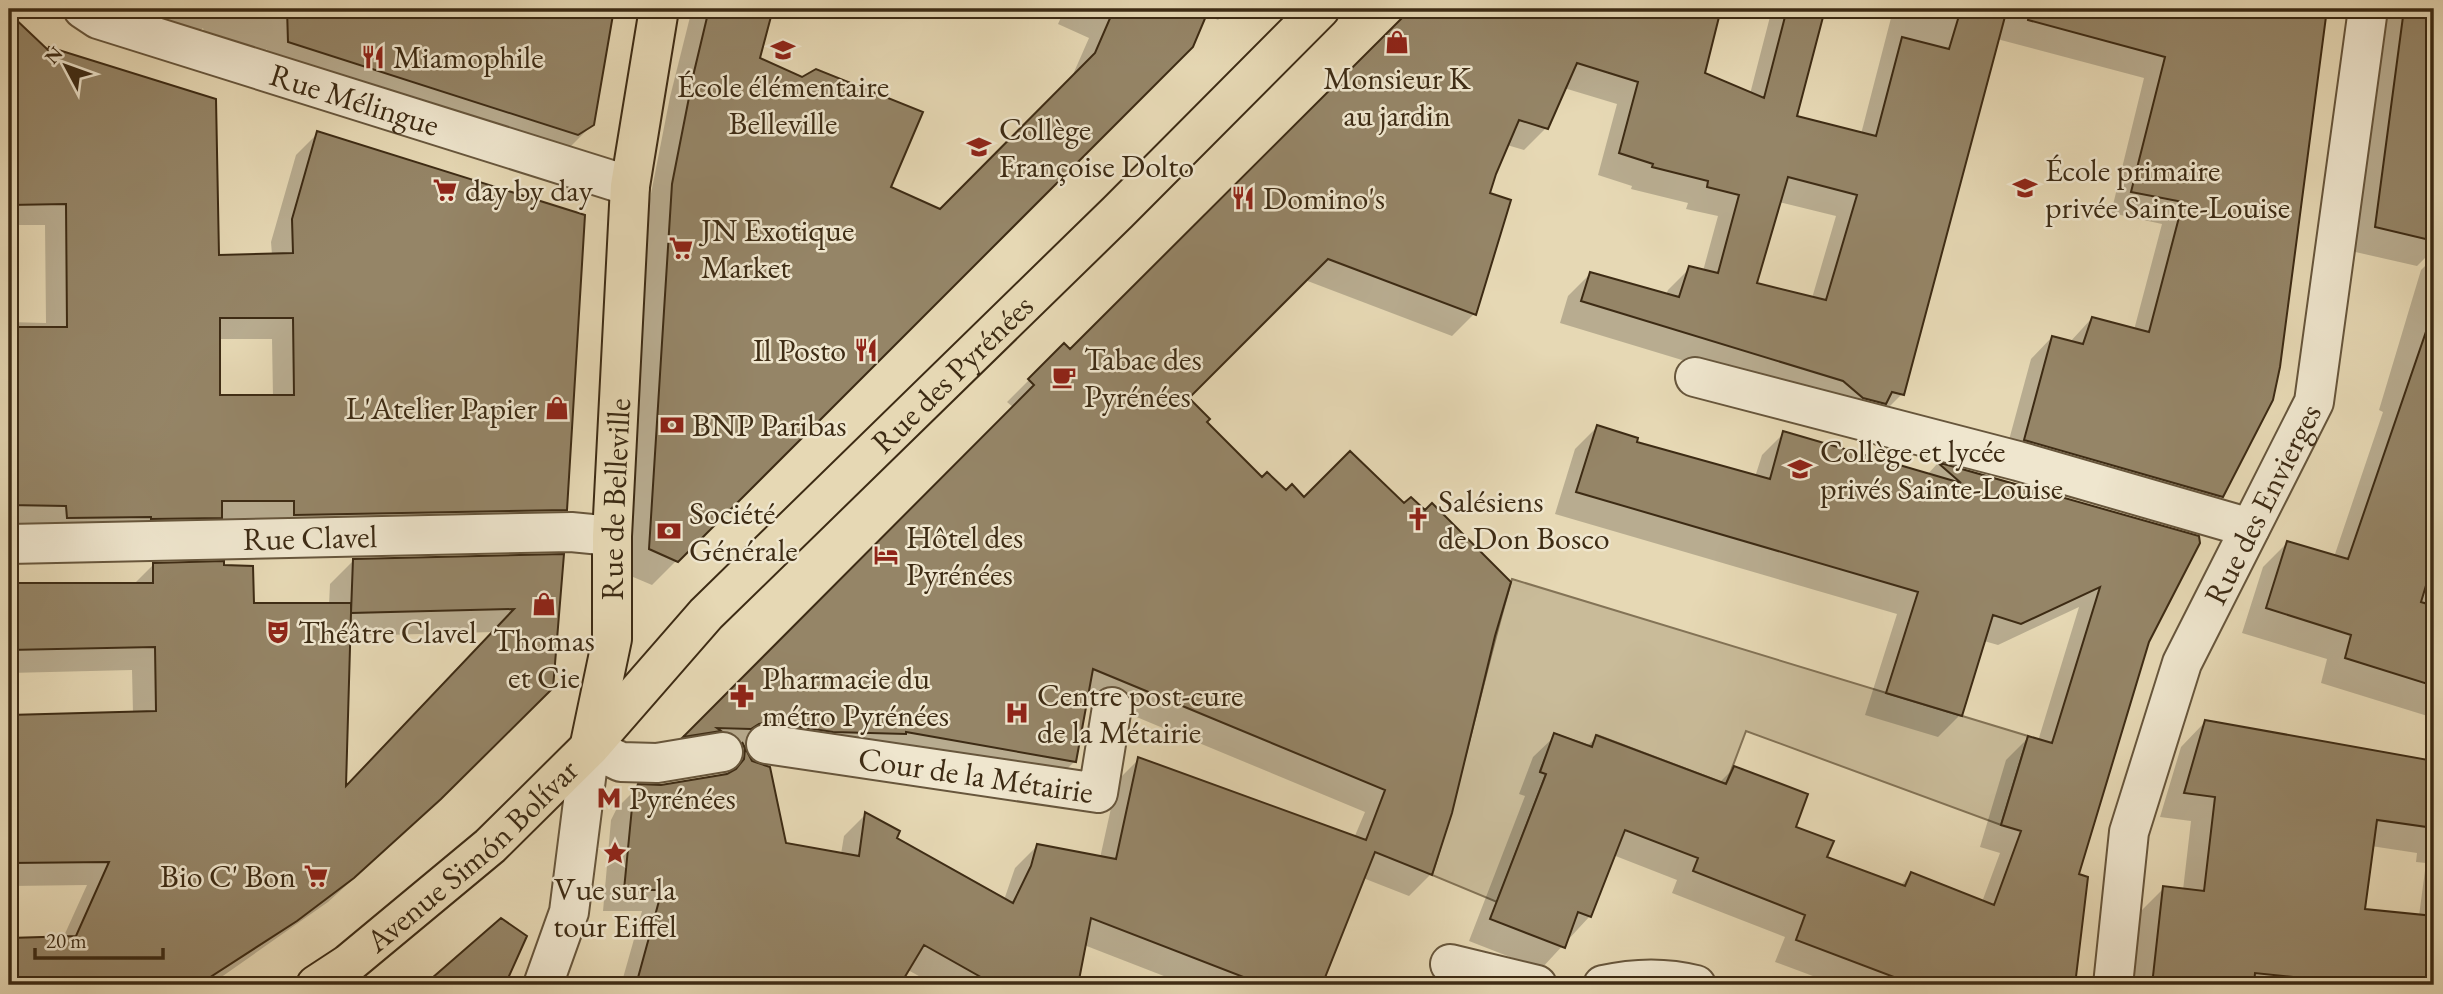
<svg xmlns="http://www.w3.org/2000/svg" width="2443" height="994" font-family="'EB Garamond',serif">
	<style>
		.green { fill: #c9bb99; stroke: #837356; stroke-width: 2 }
		.shadow { fill: #0003; fill-rule: evenodd }
		.building { fill: #958567; stroke: #3d2b14; stroke-width: 2; fill-rule: evenodd }
		.lines { fill: none; stroke-linecap: round; stroke-linejoin: round }
		.minor-casing { stroke: #67563c; stroke-width: 42 }
		.major-casing { stroke: #3d2b14; stroke-width: 42 }
		.minor { stroke: #efe6ce; stroke-width: 38 }
		.major { stroke: #e6d8b4; stroke-width: 38 }
		.labels { text-anchor: middle; stroke-width: 5; stroke-linejoin: round; paint-order: stroke }
		.poi-label { font-size: 32px; fill: #3d2b14; stroke: #efe6ce; text-anchor: start }
		.street-label { font-size: 32px; fill: #3d2b14; stroke: #efe6ce }
	</style>
	<rect width="100%" height="100%" fill="#e6d8b4"/>
	<filter id="stains"><feTurbulence type="fractalNoise" baseFrequency=".00286" numOctaves="4"/><feColorMatrix values="0 0 0 0 .2 0 0 0 0 .09 0 0 0 0 .02 0 0 0 .5 -.17"/></filter>
	<radialGradient id="worn" r=".72"><stop offset=".6" stop-color="#630" stop-opacity="0"/><stop offset="1" stop-color="#630" stop-opacity=".3"/></radialGradient>
	<path class="green" d="M1512 579 2028 736 2001 825 1746 731 1726 784 1597 735 1592 747 1555 734 1540 771 1546 774 1497 902 1432 875C1463 778 1483 677 1512 579Z"/>
	<path class="shadow" d="M103 9H612L593 124 571 146 555 155 267 63V49L256 60 207 45 203 28 191 39Z
		M692 9H771L758 59 888 188 940 211 1071 79 1089 38 1058 24 1063 13 1053 9H1229L1218 20 1205 14 1191 46 652 585 626 574 648 209 670 97Z
		M1413 9H1720L1703 74 1750 94 1772 9H1823L1795 117 1861 134 1891 18 1856 9H2325L2278 367 2221 496 2199 518 2003 462 2031 359 2052 337 2070 342 2092 318 2134 330 2162 224 2111 213 2144 78 1997 39 1902 394 1880 416 1820 402 1560 323 1568 296 1590 274 1666 295 1668 290 1690 268 1703 271 1718 216 1686 209 1688 203 1631 189 1632 186 1598 175 1617 104 1564 88 1546 128 1524 150 1507 145 1488 194 1474 314 1452 336 1305 280 1186 398 1205 422 1431 874 1409 896 1363 878 1320 985H1187L1084 945 1076 985H935L908 970 898 985H621L642 911H603L611 820 617 808 639 786H660L723 776 721 765 741 745 751 762 785 844 841 854 844 836 866 814 894 839 1004 900 1015 868 1037 846 1100 858 1117 781 1139 759 1354 838 1365 812 1086 696 1075 761 1053 783 746 744 665 757 1014 408 1007 402 1029 380 1070 351ZM1779 202 1836 216 1812 298 1755 284Z
		M2383 9H2434V249L2417 266 2351 251Z
		M9 15 42 46 214 101 217 257 272 255 271 242 296 155 318 133 565 509 544 531 9 526V322L46 323 45 225H9ZM218 339H272L273 397H219Z
		M2434 257V718L2321 683 2327 659 2242 633 2263 567 2287 543 2334 557 2383 412 2379 410 2421 270Z
		M1597 427 1635 443 1755 477 1762 455 1784 433 1927 475 1937 464 2197 537 2148 642 2077 875 2086 878 2074 985H1837L1775 962 1785 937 1672 893 1677 880 1613 855 1590 916 1541 969 1469 941 1525 796 1519 794 1533 757 1555 736 1586 747 1597 737 1719 783 1734 768 1825 858 1900 886 1911 874 1982 902 2000 853 1980 847 2006 760 2028 738 2038 741 2079 607 1998 645 1984 641 1960 715 1938 737 1865 715 1897 614 1555 514 1575 449Z
		M562 556 552 687 415 823 328 902 210 985H9V717L133 713 132 670 9 673V585H133L153 565 252 604 329 605 330 584 354 560ZM493 632 344 789 348 636ZM87 885 63 938 13 940 12 886Z
		M2205 722 2434 763V985H2131L2139 913 2164 888 2183 890 2191 821 2160 817 2181 747ZM2371 846 2417 853 2416 862 2426 863 2419 916 2363 910Z"/>
	<path class="building" d="M287 9H614L594 125 578 135 288 42Z
		M709 9H773L760 58 802 77 816 69 923 112 891 187 940 209 1095 53 1114 9H1209L1193 47 678 562 649 549 672 184 694 72Z
		M1411 9H1721L1705 73 1764 98 1787 9 1823 17 1797 116 1876 136 1902 37 1949 49 1961 9H2007L1904 395 1892 392 1886 404 1863 398 1843 381 1581 301 1590 272 1679 297 1689 266 1718 273 1739 195 1707 187 1708 181 1652 167 1653 164 1619 153 1638 82 1577 63 1548 129 1519 120 1496 174 1490 193 1511 200 1476 315 1328 259 1189 398 1210 419 1207 422 1262 477 1267 472 1286 490 1292 484 1304 497 1350 451 1404 503 1411 497 1425 510 1432 503 1511 582 1495 636 1452 813 1432 875 1375 852 1322 985H1264L1091 918 1078 985H995L924 945 900 985H636L662 890H624L633 797 638 784 661 785 727 774 736 769 744 759 745 749 742 742 752 761 770 767 786 843 859 856 865 812 900 831 897 838 1013 903 1031 866 1037 844 1116 859 1138 757 1366 840 1385 790 1093 669 1076 762 906 732V734L833 732 769 722 759 724 751 729 717 728 721 731 683 737 1034 385 1028 379 1064 343 1070 349ZM1788 177 1857 195 1826 300 1757 283Z
		M2030 9H2327L2280 367 2273 400 2223 497 2024 440 2052 336 2083 344 2092 317 2149 332 2183 202 2131 192 2165 57 2028 20Z
		M2404 9H2434V241L2375 227Z
		M9 13 48 50 49 47 216 99 219 255 293 253 292 219 317 131 585 215 567 510 294 515V501H222V518L151 519V517L67 518 66 506 9 505V327H67L66 204 9 205ZM220 318H293L294 395H220Z
		M2429 323 2434 324V559L2421 602 2434 606V686L2345 658 2351 635 2266 608 2287 541 2348 559Z
		M1597 425 1638 438 1637 442 1770 479 1783 431 1961 483 1937 462 2199 536 2200 543 2149 642 2079 874 2088 877 2075 985H1915L1796 940 1805 915 1693 871 1698 858 1625 830 1591 917 1578 912 1565 948 1490 919 1546 774 1540 772 1554 733 1592 747 1596 735 1726 784 1734 766 1808 794 1796 827 1834 841 1827 857 1905 886 1911 872 1994 905 2021 831 2001 825 2028 736 2052 743 2100 587 2021 624 1993 615 1962 716 1886 693 1918 592 1576 492Z
		M564 554 553 688 441 799 354 878 297 921 198 985H9V938L76 936 109 862 9 863V715L156 711 155 647 9 650V583H153V563L224 561V565L253 566 254 603H351V613L353 559ZM514 609 346 786 351 613Z
		M2205 720 2434 761V828L2377 820 2365 909 2434 916V985H2342V982L2255 973 2254 985H2152L2163 886 2204 891 2215 797 2184 793Z
		M501 918 527 936 505 985H424Z"/>
	<g class="lines">
		<g class="minor-casing">
			<g id="minor">
				<path id="s1" d="M83 9 98 19 630 186"/>
				<path d="M1695 377 2018 461 2250 528"/>
				<path id="s2" d="M9 544 571 532 612 536"/>
				<path id="s3" d="M766 744 1098 793 1112 707"/>
				<path d="M1450 964 1537 985"/>
				<path d="M543 985 569 912 590 747 621 762 657 763 723 752"/>
				<path d="M1603 985C1634 978 1665 977 1696 985"/>
				<path id="s4" d="M2113 985 2129 832 2182 663 2314 402 2368 9"/>
			</g>
		</g>
		<g class="major-casing">
			<g id="major">
				<path id="s5" d="M590 744 612 639V536L630 186 659 9"/>
				<path id="s6" d="M316 985 348 964 490 846 590 747 706 614 1118 212 1320 9"/>
			</g>
		</g>
		<use href="#minor" class="minor"/>
		<use href="#major" class="major"/>
	</g>
	<defs>
		<g id="shop-bare" transform="scale(1.89)"><path d="M-5-2.5h2.3a2.7 3.5 0 0 1 5.4 0H5L5.5 6h-11ZM-1.5-2.5h3a1.5 2.3 0 0 0-3 0Z" fill="#8f2418" stroke="#efe6ce" stroke-width="2.5" paint-order="stroke"/></g>
		<g id="school-bare" transform="scale(1.89)"><path d="M0-5L7-2L0 1L-7-2ZM-4 1L0 2.5L4 1V4Q0 6-4 4Z" fill="#8f2418" stroke="#efe6ce" stroke-width="2.5" paint-order="stroke"/></g>
		<g id="restaurant-bare" transform="scale(1.89)"><path d="M-5-6h1v4h1v-4h1v4h1v-4h1v5L-1.5 .5V6h-2V.5L-5-1ZM5-6V6H3V1.5H1.5Q1.5-4 5-6Z" fill="#8f2418" stroke="#efe6ce" stroke-width="2.5" paint-order="stroke"/></g>
		<g id="supermarket-bare" transform="scale(1.89)"><path d="M-6-5.5h2.5l.6 2H6L4.5 2H-2.5L-4.4-4H-6ZM-1.5 3.2a1.3 1.3 0 1 0 .1 0ZM3 3.2a1.3 1.3 0 1 0 .1 0Z" fill="#8f2418" stroke="#efe6ce" stroke-width="2.5" paint-order="stroke"/></g>
		<g id="cafe-bare" transform="scale(1.89)"><path d="M-5.5-4.5H6V0H3Q3 3.5 0 3.5H-2.5Q-5.5 3.5-5.5 0ZM3-3.2v2h1.7v-2ZM-6 4.5H4V6H-6Z" fill="#8f2418" stroke="#efe6ce" stroke-width="2.5" paint-order="stroke"/></g>
		<g id="bank-bare" transform="scale(1.89)"><path d="M-6-4H6V4H-6ZM0-2.3a2.3 2.3 0 1 0 0 4.6a2.3 2.3 0 1 0 0-4.6Z" fill="#8f2418" stroke="#efe6ce" stroke-width="2.5" paint-order="stroke"/></g>
		<g id="church-bare" transform="scale(1.89)"><path d="M-1.2-6h2.4v3.5h3.3v2.4h-3.3V6h-2.4V-.1h-3.3v-2.4h3.3Z" fill="#8f2418" stroke="#efe6ce" stroke-width="2.5" paint-order="stroke"/></g>
		<g id="hotel-bare" transform="scale(1.89)"><path d="M-6-4.5h1.5V1H6V5H4.5V3h-9V5H-6ZM-4 0a1.8 1.8 0 1 1 3.6 0ZM.5 0V-2.5h3Q6-2.5 6 0Z" fill="#8f2418" stroke="#efe6ce" stroke-width="2.5" paint-order="stroke"/></g>
		<g id="theatre-bare" transform="scale(1.89)"><path d="M-5-5.5Q0-4 5-5.5V0Q5 5 0 6Q-5 5-5 0ZM-3.3-2.5H-1v1.5H-3.3ZM1-2.5H3.3v1.5H1ZM-2.8 1Q0 5.5 2.8 1Z" fill="#8f2418" stroke="#efe6ce" stroke-width="2.5" paint-order="stroke"/></g>
		<g id="pharmacy-bare" transform="scale(1.89)"><path d="M-2-6h4v4h4v4h-4v4h-4v-4h-4v-4h4Z" fill="#8f2418" stroke="#efe6ce" stroke-width="2.5" paint-order="stroke"/></g>
		<g id="hospital-bare" transform="scale(1.89)"><path d="M-5-5h3v3.5h4V-5h3V5h-3V1.5h-4V5h-3Z" fill="#8f2418" stroke="#efe6ce" stroke-width="2.5" paint-order="stroke"/></g>
		<g id="metro-bare" transform="scale(1.89)"><path d="M-5.5 5V-5H-3L0 0L3-5H5.5V5H3V-.5L0 4L-3-.5V5Z" fill="#8f2418" stroke="#efe6ce" stroke-width="2.5" paint-order="stroke"/></g>
		<g id="sight-bare" transform="scale(1.89)"><path d="M0-6L1.8-2.2L6-1.7L2.9 1.2L3.7 5.4L0 3.3L-3.7 5.4L-2.9 1.2L-6-1.7L-1.8-2.2Z" fill="#8f2418" stroke="#efe6ce" stroke-width="2.5" paint-order="stroke"/></g>
	</defs>
	<g fill-rule="evenodd">
		<use href="#shop-bare" x="1397" y="42"/>
		<use href="#school-bare" x="783" y="50"/>
		<use href="#restaurant-bare" x="373" y="57"/>
		<use href="#school-bare" x="979" y="147"/>
		<use href="#school-bare" x="2025" y="188"/>
		<use href="#supermarket-bare" x="445" y="190"/>
		<use href="#restaurant-bare" x="1243" y="198"/>
		<use href="#supermarket-bare" x="681" y="248"/>
		<use href="#restaurant-bare" x="866" y="350"/>
		<use href="#cafe-bare" x="1064" y="377"/>
		<use href="#shop-bare" x="557" y="408"/>
		<use href="#bank-bare" x="672" y="425"/>
		<use href="#school-bare" x="1800" y="469"/>
		<use href="#church-bare" x="1418" y="519"/>
		<use href="#bank-bare" x="669" y="531"/>
		<use href="#hotel-bare" x="886" y="555"/>
		<use href="#shop-bare" x="544" y="604"/>
		<use href="#theatre-bare" x="278" y="632"/>
		<use href="#pharmacy-bare" x="742" y="696"/>
		<use href="#hospital-bare" x="1017" y="713"/>
		<use href="#metro-bare" x="609" y="798"/>
		<use href="#sight-bare" x="615" y="853"/>
		<use href="#supermarket-bare" x="316" y="876"/>
	</g>
	<g class="labels">
		<g class="poi-label">
			<text x="393" y="68">Miamophile</text>
			<text x="1397" y="89" text-anchor="middle">Monsieur K<tspan x="1397" dy="37">au jardin</tspan></text>
			<text x="783" y="97" text-anchor="middle">École élémentaire<tspan x="783" dy="37">Belleville</tspan></text>
			<text x="999" y="140">Collège<tspan x="999" dy="37">Françoise Dolto</tspan></text>
			<text x="2045" y="181">École primaire<tspan x="2045" dy="37">privée Sainte-Louise</tspan></text>
			<text x="465" y="201">day by day</text>
			<text x="1263" y="209">Domino's</text>
			<text x="701" y="241">JN Exotique<tspan x="701" dy="37">Market</tspan></text>
			<text x="846" y="361" text-anchor="end">Il Posto</text>
			<text x="1084" y="370">Tabac des<tspan x="1084" dy="37">Pyrénées</tspan></text>
			<text x="537" y="419" text-anchor="end">L'Atelier Papier</text>
			<text x="692" y="436">BNP Paribas</text>
			<text x="1820" y="462">Collège et lycée<tspan x="1820" dy="37">privés Sainte-Louise</tspan></text>
			<text x="1438" y="512">Salésiens<tspan x="1438" dy="37">de Don Bosco</tspan></text>
			<text x="689" y="524">Société<tspan x="689" dy="37">Générale</tspan></text>
			<text x="906" y="548">Hôtel des<tspan x="906" dy="37">Pyrénées</tspan></text>
			<text x="298" y="643">Théâtre Clavel</text>
			<text x="544" y="651" text-anchor="middle">Thomas<tspan x="544" dy="37">et Cie</tspan></text>
			<text x="762" y="689">Pharmacie du<tspan x="762" dy="37">métro Pyrénées</tspan></text>
			<text x="1037" y="706">Centre post-cure<tspan x="1037" dy="37">de la Métairie</tspan></text>
			<text x="629" y="809">Pyrénées</text>
			<text x="296" y="887" text-anchor="end">Bio C' Bon</text>
			<text x="615" y="900" text-anchor="middle">Vue sur la<tspan x="615" dy="37">tour Eiffel</tspan></text>
		</g>
		<g class="street-label">
			<text dy="11" stroke="none"><textPath href="#s1" startOffset="287">Rue Mélingue</textPath></text>
			<text dy="11" stroke="none"><textPath href="#s6" startOffset="884">Rue des Pyrénées</textPath></text>
			<text dy="11" stroke="none"><textPath href="#s5" startOffset="247">Rue de Belleville</textPath></text>
			<text dy="11" stroke="none"><textPath href="#s4" startOffset="509">Rue des Envierges</textPath></text>
			<text dy="11" stroke="none"><textPath href="#s2" startOffset="301">Rue Clavel</textPath></text>
			<text dy="11" stroke="none"><textPath href="#s3" startOffset="212">Cour de la Métairie</textPath></text>
			<text dy="11" stroke="none"><textPath href="#s6" startOffset="203">Avenue Simón Bolívar</textPath></text>
		</g>
	</g>
	<rect width="2443" height="994" fill="none" stroke="#e6d8b4" stroke-width="35"/>
	<rect x="10" y="10" width="2422" height="973" fill="none" stroke="#3d2b14" stroke-width="3.5"/>
	<rect x="18" y="18" width="2408" height="959" fill="none" stroke="#3d2b14" stroke-width="2"/>
	<g transform="translate(66 66) rotate(311)" stroke="#efe6ce" stroke-width="5" paint-order="stroke">
	<path d="M0-5L12 26L0 18L-12 26Z" fill="#3d2b14"/>
	<text y="-10" font-size="19" font-weight="bold" text-anchor="middle" fill="#3d2b14">N</text>
	</g>
	<path d="M35 948v10h128v-10" fill="none" stroke="#3d2b14" stroke-width="3.5"/>
	<text x="46" y="948" font-size="21" fill="#3d2b14" stroke="#efe6ce" stroke-width="5" paint-order="stroke">20 m</text>
	<rect width="100%" height="100%" filter="url(#stains)"/>
	<rect width="100%" height="100%" fill="url(#worn)"/>
</svg>
